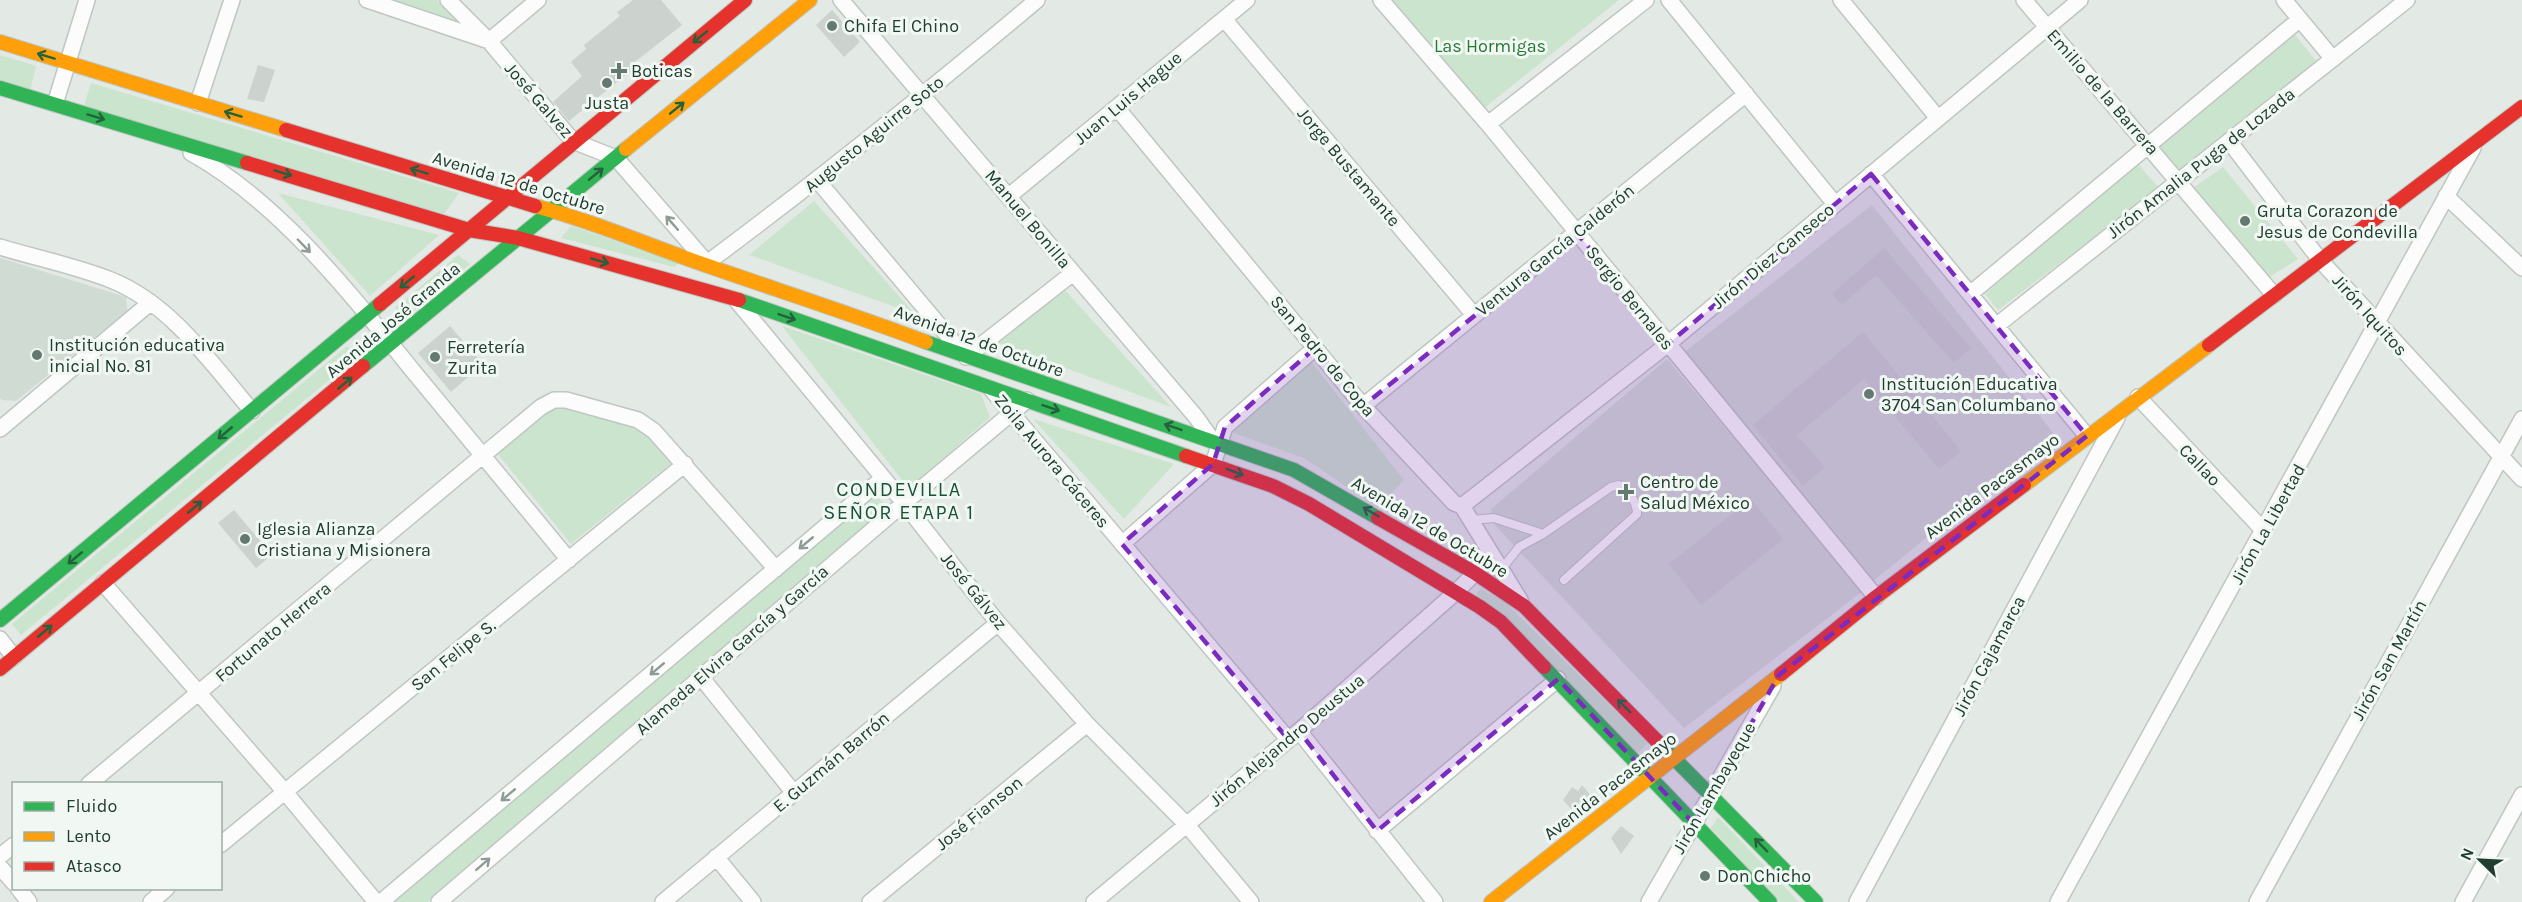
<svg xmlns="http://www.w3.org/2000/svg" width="2522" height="902" font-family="Karla,sans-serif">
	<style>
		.built { fill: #d0dbd4 }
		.green { fill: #cbe4cd }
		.building { fill: #ccd2ce }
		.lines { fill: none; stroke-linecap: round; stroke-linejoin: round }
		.lane-casing { stroke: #c0c6c2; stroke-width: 10 }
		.street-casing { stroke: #c0c6c2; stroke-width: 18 }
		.fast-casing { stroke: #bcc5c0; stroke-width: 16 }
		.slow-casing { stroke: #bcc5c0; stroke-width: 16 }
		.jam-casing { stroke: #bcc5c0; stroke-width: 16 }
		.lane { stroke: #fbfcfb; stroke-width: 8 }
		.street { stroke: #fbfcfb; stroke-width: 15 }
		.fast { stroke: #30b455; stroke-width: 14 }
		.slow { stroke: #ff9f0a; stroke-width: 14 }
		.jam { stroke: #e5322d; stroke-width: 14 }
		.oneway { stroke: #25613a }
		.oneway2 { stroke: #8e9c95 }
		.marked { fill: #7b2cbf; fill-opacity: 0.2; stroke: #7b2cbf; stroke-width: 4.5; stroke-dasharray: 12 8; stroke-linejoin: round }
		.poi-dot { fill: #64796f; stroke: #f1f8f3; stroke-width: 2 }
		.labels { text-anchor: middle; stroke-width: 6; stroke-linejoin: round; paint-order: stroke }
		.poi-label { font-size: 18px; fill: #203d2f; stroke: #f1f8f3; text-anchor: start }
		.park-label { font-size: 18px; fill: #277734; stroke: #f1f8f3 }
		.street-label { font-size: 18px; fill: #203d2f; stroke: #f1f8f3 }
		.neighbourhood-label { font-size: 20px; letter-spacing: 1.5px; fill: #1a5137; stroke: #f1f8f3 }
	</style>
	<rect width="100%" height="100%" fill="#e3e9e5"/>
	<path class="built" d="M1872 205 2054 434 1872 582 1682 354Z
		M0 258 126 297 127 311 16 401 2 400 0 398Z
		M1667 359 1863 591 1684 728 1493 523 1491 509Z"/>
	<path class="green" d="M392 0H437L458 21Z
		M1393 0H1619L1483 109Z
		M2292 31 2317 62 2179 171 2156 146Z
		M0 55 36 66 29 95 0 86Z
		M91 83 459 193 444 214 83 109Z
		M2136 162 2159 188 1998 310 1985 294Z
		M2223 167 2298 259 2266 279 2193 188Z
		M278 193 439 235 370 296Z
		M814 201 915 314 749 255Z
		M571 226 679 263 674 267 561 238Z
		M458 255 470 264 403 320 395 308Z
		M1063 288 1171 407 993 341Z
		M782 326 981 394 990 417 909 489Z
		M347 346 357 357 21 635 12 624Z
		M1310 360 1404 480 1378 508 1304 458 1228 431Z
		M568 406 629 424 645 431 671 457 670 464 571 544 497 453 547 411Z
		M1033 419 1174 464 1124 519Z
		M874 494 887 506 428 902H393Z
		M1481 589 1507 604 1648 743 1637 754 1477 597V592Z
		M1718 817 1799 902H1780L1711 828Z"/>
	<path class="building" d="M633 0H661L682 25 631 65 634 68 569 121 553 102 582 76 571 62 586 49 584 45 620 16 617 12Z
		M832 10 860 42 844 57 816 25Z
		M258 65 275 70 264 102 247 99Z
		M1884 248 1971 348 1954 363 1876 275 1842 305 1832 294Z
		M450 326 483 364 451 392 418 353Z
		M1863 332 1961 451 1939 469 1864 379 1797 435 1825 467 1803 486 1753 425Z
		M1751 499 1783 539 1701 605 1669 564Z
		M234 510 272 555 256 568 218 523Z
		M1582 785 1594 799 1576 814 1563 800 1572 787 1578 791Z
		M1621 826 1634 836 1621 854 1611 838Z"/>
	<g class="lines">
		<g class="lane-casing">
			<path id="lane" d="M1471 520 1494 518 1543 534
				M1501 570 1519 547 1543 534 1611 487 1619 485C1629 492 1637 502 1637 514L1564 580"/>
		</g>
		<g class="street-casing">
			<path id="street" d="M367 0 489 41 538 0
				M448 0 489 41 573 141 616 158 707 263
				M841 0 1196 417 1213 441
				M1381 0 1488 124 1876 597
				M1669 0 1835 204
				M1841 0 1937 117
				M2024 0 2274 295
				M2284 0 2333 59
				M1224 19 1474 315
				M198 103 232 0
				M55 104 87 0
				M1117 108 1363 406 1454 503 1462 506 1520 600
				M1488 124 1646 0
				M2229 141 2320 260 2522 479
				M191 153C279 202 350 293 413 371 465 434 517 497 569 560
				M1871 174 2087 436
				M818 181 965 356
				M1009 196 1247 0
				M2446 196 2522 268
				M0 247C36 258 76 266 111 280 171 304 211 363 252 411
				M707 263C820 179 929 91 1037 0
				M1970 294 2300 19
				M737 301 904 503 998 623 1087 724 1187 825 1251 902
				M1996 326 2407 0
				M966 357 1073 273
				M991 389 1288 739
				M2138 397 2264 531
				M1363 406 1746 94
				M0 429 150 303
				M1462 506 1668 344 2080 0
				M1122 544 1213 464 1225 427 1315 348
				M103 583 285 792 376 902
				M0 639 14 657
				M701 677 794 793
				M1299 731 1435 902
				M89 784 541 407 554 400H566L638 420 654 431 776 569
				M1377 831 1558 679
				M220 845 685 464
				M0 856 14 845
				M716 857 753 902
				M0 867 14 883
				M18 888 29 902
				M151 902 167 888
				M381 902 883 478
				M439 902 904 503 1027 400
				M663 902 998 623
				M870 902 1087 724
				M1094 902 1299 731 1456 592 1475 573
				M1649 902 1773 686
				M1857 902 2117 418
				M2058 902 2473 148
				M2257 902 2522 419
				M2463 902 2522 795"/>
		</g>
		<g class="fast-casing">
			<path id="fast" d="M0 88 247 163
				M739 300 1186 456
				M926 342 1294 470 1378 518
				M363 366 626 149
				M0 620 380 304
				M1544 667 1770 902
				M1657 741 1816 902"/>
		</g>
		<g class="slow-casing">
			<path id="slow" d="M0 42 286 130
				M626 149 810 0
				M535 206C596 222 652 247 711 267 783 292 855 315 926 342
				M2024 485 2209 345
				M1491 902 1781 674"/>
		</g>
		<g class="jam-casing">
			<path id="jam" d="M286 130 535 206
				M247 163 469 230 518 238 739 300
				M380 304 745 0
				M2209 345 2522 107
				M1186 456 1273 486 1309 504 1480 607 1501 622 1544 667
				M1378 518 1475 573 1524 606 1657 741
				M0 669 363 366
				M1781 674 1876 597 2024 485"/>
		</g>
		<use href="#lane" class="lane"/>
		<use href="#street" class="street"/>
		<use href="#fast" class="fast"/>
		<use href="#slow" class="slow"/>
		<use href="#jam" class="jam"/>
	</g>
	<defs><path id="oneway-shaft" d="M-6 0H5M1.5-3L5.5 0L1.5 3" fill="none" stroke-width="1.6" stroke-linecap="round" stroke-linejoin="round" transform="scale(1.5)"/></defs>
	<g class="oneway">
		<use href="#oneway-shaft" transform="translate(700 37) rotate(141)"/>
		<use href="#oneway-shaft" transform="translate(46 56) rotate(-163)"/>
		<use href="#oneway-shaft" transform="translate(677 108) rotate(-39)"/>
		<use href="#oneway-shaft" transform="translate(233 114) rotate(-163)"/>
		<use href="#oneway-shaft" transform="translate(96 117) rotate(17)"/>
		<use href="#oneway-shaft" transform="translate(419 171) rotate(-163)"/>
		<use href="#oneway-shaft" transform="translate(283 173) rotate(17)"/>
		<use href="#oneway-shaft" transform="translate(596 174) rotate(-39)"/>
		<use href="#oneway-shaft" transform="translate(600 261) rotate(16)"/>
		<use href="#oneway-shaft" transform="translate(407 282) rotate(140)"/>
		<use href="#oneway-shaft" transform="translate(787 317) rotate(19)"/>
		<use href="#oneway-shaft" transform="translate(345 383) rotate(-40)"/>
		<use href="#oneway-shaft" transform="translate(1051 408) rotate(19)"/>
		<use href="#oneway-shaft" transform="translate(1173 427) rotate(-161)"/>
		<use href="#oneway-shaft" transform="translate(225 433) rotate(140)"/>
		<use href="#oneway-shaft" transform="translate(1235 472) rotate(21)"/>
		<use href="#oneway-shaft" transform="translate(195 507) rotate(-40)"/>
		<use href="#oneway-shaft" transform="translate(1371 512) rotate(-150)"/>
		<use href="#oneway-shaft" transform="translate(75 558) rotate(140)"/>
		<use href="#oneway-shaft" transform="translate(45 631) rotate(-40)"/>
		<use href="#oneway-shaft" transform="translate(1624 706) rotate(-135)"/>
		<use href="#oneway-shaft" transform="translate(1761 845) rotate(-134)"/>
	</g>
	<g class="oneway2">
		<use href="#oneway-shaft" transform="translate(672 223) rotate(-131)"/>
		<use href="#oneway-shaft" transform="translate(304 246) rotate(46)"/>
		<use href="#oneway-shaft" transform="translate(806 543) rotate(140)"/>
		<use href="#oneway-shaft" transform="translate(657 669) rotate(140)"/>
		<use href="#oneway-shaft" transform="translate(508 795) rotate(140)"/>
		<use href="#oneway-shaft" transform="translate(483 864) rotate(-41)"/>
	</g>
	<path class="marked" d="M1871 174 2087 436 1779 675 1694 824 1558 679 1377 831 1299 731 1288 739 1122 544 1213 464 1225 427 1315 348 1363 406 1577 233 1668 344Z"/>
	<g class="poi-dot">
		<circle cx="832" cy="26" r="6"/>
		<path d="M616 62h6v6h6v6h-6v6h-6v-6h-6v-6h6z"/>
		<circle cx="607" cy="83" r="6"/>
		<circle cx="2245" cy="221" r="6"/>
		<circle cx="37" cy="355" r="6"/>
		<circle cx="435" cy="357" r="6"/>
		<circle cx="1869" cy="394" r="6"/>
		<path d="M1623 483h6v6h6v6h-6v6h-6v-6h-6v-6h6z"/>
		<circle cx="245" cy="539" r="6"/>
		<circle cx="1705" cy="876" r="6"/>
	</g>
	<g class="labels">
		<g class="poi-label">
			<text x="844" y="32">Chifa El Chino</text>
			<text x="631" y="77">Boticas</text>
			<text x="607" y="109" text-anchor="middle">Justa</text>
			<text x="2257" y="217">Gruta Corazon de<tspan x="2257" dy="21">Jesus de Condevilla</tspan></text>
			<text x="49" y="351">Institución educativa<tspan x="49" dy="21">inicial No. 81</tspan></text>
			<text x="447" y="353">Ferretería<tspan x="447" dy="21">Zurita</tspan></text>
			<text x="1881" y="390">Institución Educativa<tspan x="1881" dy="21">3704 San Columbano</tspan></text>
			<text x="1640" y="488">Centro de<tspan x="1640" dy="21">Salud México</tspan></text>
			<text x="257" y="535">Iglesia Alianza<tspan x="257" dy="21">Cristiana y Misionera</tspan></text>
			<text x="1717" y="882">Don Chicho</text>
		</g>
		<g class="park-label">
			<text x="1490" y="52">Las Hormigas</text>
		</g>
		<g class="street-label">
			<text transform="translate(2103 92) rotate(49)" y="6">Emilio de la Barrera</text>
			<text transform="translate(1128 98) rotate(-40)" y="6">Juan Luis Hague</text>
			<text transform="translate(539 100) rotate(49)" y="6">José Galvez</text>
			<text transform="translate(874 134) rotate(-39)" y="6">Augusto Aguirre Soto</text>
			<text transform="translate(2201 163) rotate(-38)" y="6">Jirón Amalia Puga de Lozada</text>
			<text transform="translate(1349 167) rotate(50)" y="6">Jorge Bustamante</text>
			<text transform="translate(519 183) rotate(17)" y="6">Avenida 12 de Octubre</text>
			<text transform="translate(1028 219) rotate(50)" y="6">Manuel Bonilla</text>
			<text transform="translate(1555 250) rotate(-39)" y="6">Ventura García Calderón</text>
			<text transform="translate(1773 256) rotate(-40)" y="6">Jirón Diez Canseco</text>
			<text transform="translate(1630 298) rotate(51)" y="6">Sergio Bernales</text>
			<text transform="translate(2370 315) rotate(48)" y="6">Jirón Iquitos</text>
			<text transform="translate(393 320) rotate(-40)" y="6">Avenida José Granda</text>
			<text transform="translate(979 341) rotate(20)" y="6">Avenida 12 de Octubre</text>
			<text transform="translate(1323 356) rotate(50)" y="6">San Pedro de Copa</text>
			<text transform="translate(1052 461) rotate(50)" y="6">Zoila Aurora Cáceres</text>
			<text transform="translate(2200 465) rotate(46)" y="6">Callao</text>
			<text transform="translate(1992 486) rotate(-37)" y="6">Avenida Pacasmayo</text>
			<text transform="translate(2268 524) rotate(-61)" y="6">Jirón La Libertad</text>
			<text transform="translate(1430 527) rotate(31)" y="6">Avenida 12 de Octubre</text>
			<text transform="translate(974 591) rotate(51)" y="6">José Gálvez</text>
			<text transform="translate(273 632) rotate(-40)" y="6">Fortunato Herrera</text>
			<text transform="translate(732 650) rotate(-41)" y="6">Alameda Elvira García y García</text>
			<text transform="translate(453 655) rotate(-39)" y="6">San Felipe S.</text>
			<text transform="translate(1989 656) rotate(-62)" y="6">Jirón Cajamarca</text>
			<text transform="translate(2389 660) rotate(-61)" y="6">Jirón San Martín</text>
			<text transform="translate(1287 740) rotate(-40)" y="6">Jirón Alejandro Deustua</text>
			<text transform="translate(831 762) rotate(-40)" y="6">E. Guzmán Barrón</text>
			<text transform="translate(1610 786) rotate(-38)" y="6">Avenida Pacasmayo</text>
			<text transform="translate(1714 788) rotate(-60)" y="6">Jirón Lambayeque</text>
			<text transform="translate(979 813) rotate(-39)" y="6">José Fianson</text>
		</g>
		<g class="neighbourhood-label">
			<text x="899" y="496">CONDEVILLA<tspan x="899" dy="23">SEÑOR ETAPA 1</tspan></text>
		</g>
	</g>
	<rect x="12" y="782" width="210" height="108" fill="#f1f8f3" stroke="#9dada5" stroke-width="1.5"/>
	<rect x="24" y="802" width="30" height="9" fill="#30b455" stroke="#9dada5" stroke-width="1.5"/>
	<text x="66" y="812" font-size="18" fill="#203d2f">Fluido</text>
	<rect x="24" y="832" width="30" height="9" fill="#ff9f0a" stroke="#9dada5" stroke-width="1.5"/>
	<text x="66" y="842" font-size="18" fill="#203d2f">Lento</text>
	<rect x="24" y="862" width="30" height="9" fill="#e5322d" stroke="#9dada5" stroke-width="1.5"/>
	<text x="66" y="872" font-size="18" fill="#203d2f">Atasco</text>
	<g transform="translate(2480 860) rotate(294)" stroke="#f1f8f3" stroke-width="4.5" paint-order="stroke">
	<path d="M0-4.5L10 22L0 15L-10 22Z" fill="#203d2f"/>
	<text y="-9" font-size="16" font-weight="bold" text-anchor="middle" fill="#203d2f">N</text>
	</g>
</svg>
